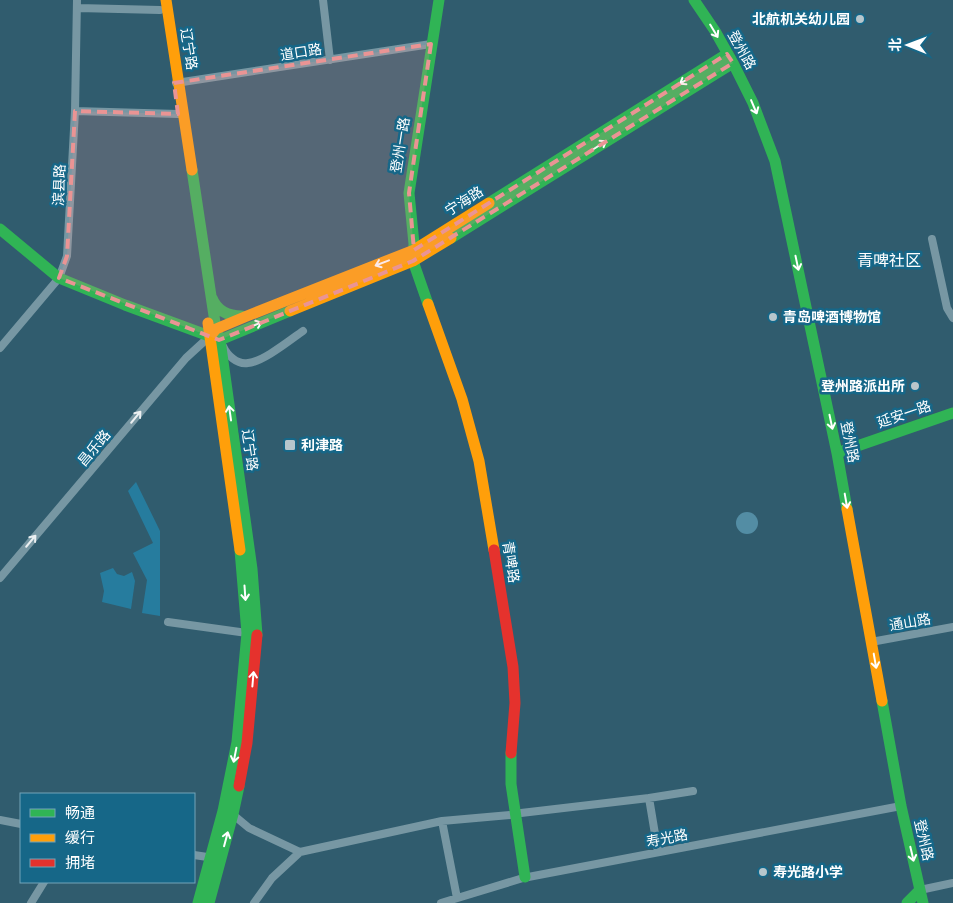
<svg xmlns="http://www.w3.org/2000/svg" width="953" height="903" font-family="'Fira Sans','Noto Sans SC',sans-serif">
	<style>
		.green { fill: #267c9e }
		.water { fill: #538da4 }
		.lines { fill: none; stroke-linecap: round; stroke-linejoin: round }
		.street { stroke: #7797a3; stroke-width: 8 }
		.fast { stroke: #30b455; stroke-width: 11 }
		.slow { stroke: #ff9f0a; stroke-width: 11 }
		.jam { stroke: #e5322d; stroke-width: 11 }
		.oneway { stroke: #fff }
		.oneway2 { stroke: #ebeff1 }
		.marked { fill: #ea9494; fill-opacity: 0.2; stroke: #ea9494; stroke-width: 4; stroke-dasharray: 10 6; stroke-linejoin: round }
		.poi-dot { fill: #b7c6cc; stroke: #166788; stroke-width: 2 }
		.labels { text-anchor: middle; stroke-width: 5; stroke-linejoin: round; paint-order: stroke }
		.poi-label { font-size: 14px; font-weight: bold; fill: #fff; stroke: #166788; text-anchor: start }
		.street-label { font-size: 14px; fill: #fff; stroke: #166788 }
		.quarter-label { font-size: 16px; fill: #fff; stroke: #166788 }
	</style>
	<rect width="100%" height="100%" fill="#305c6e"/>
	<path class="green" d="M136 482 160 531V616L142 613 147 580 133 553 153 543 128 491Z
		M113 568 117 574 124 576 132 572 135 581 131 609 102 602 104 591 100 573Z"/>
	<path class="water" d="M736 523a11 11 0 1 1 22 0a11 11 0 1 1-22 0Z"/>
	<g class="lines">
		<path class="street" d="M323 0 330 60
			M78 8 160 10
			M176 83 431 44
			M75 111 178 114
			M932 239 947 308 953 318
			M223 346C227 355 237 365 248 363 263 362 290 340 303 331
			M0 348 59 278 67 256 75 111 77 0
			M0 578 186 358 210 336
			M168 622 247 633
			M871 642 953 627
			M649 798 658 852
			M231 813 249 828 300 852 272 878 254 903
			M521 813 649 798 693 791
			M0 820 21 824
			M442 821 457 898
			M300 852 442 821 510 815
			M194 855 214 858
			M920 890 953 883
			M31 903 44 882
			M441 903 523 878 901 806"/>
		<path class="fast" d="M694 0 715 31 733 63 753 103 775 161 837 453 847 509
			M192 170 216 329 220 340 252 569 257 635
			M489 203 727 54
			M0 229 59 278 125 305 220 340 290 311
			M451 238 733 63
			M212 298C217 311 228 316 242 316
			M428 304 413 261 414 244 409 193 439 0
			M837 453 953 413
			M882 701 901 806 920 890 907 903
			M511 753V784L525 877
			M920 890 923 903
			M198 903 223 811 237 742 247 633 240 550
			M209 903 233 814 239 786"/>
		<path class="slow" d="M166 0 192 170
			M428 304 462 399 479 461 494 550
			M290 311 413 261 451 238
			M208 323 240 550
			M211 335 216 329 247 316 414 250 489 203
			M847 509 882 701"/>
		<path class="jam" d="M494 550 513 667 515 703 511 753
			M239 786 247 743 257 635"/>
	</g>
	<defs><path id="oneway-shaft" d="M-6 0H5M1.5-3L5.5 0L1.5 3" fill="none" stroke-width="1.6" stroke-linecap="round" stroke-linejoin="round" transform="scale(1.25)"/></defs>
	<g class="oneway">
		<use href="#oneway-shaft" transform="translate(714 31) rotate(59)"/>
		<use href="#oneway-shaft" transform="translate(686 80) rotate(148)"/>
		<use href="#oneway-shaft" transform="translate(754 107) rotate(67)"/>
		<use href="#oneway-shaft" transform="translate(600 145) rotate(-32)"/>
		<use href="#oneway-shaft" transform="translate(382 263) rotate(159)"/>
		<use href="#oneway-shaft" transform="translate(797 263) rotate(78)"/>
		<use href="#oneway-shaft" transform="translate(255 325) rotate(-22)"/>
		<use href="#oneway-shaft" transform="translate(230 413) rotate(-98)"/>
		<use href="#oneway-shaft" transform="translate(831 422) rotate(78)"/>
		<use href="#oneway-shaft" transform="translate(846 501) rotate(80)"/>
		<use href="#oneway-shaft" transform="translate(245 593) rotate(86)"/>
		<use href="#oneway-shaft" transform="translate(875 661) rotate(80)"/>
		<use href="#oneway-shaft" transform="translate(253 679) rotate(-85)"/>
		<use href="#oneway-shaft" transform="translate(235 755) rotate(101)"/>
		<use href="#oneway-shaft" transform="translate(226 839) rotate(-75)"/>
		<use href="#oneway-shaft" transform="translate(912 854) rotate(77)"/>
	</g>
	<g class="oneway2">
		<use href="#oneway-shaft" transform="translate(136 417) rotate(-50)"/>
		<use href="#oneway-shaft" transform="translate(31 541) rotate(-50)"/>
	</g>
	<path class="marked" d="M431 44 409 193 414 250 727 54 733 63 413 261 219 340 59 278 67 256 75 111 178 114 174 83Z"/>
	<g class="poi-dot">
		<circle cx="860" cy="19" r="5"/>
		<circle cx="773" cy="317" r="5"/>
		<circle cx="915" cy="386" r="5"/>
		<rect x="284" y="439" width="12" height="12" rx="2.5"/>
		<circle cx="763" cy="872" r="5"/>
	</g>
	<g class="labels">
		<g class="poi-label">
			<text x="850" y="24" text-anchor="end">北航机关幼儿园</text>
			<text x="783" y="322">青岛啤酒博物馆</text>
			<text x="905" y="391" text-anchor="end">登州路派出所</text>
			<text x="301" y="450">利津路</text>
			<text x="773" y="877">寿光路小学</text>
		</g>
		<g class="street-label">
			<text transform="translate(189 49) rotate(81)" y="5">辽宁路</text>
			<text transform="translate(742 50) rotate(61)" y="5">登州路</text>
			<text transform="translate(301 52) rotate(-9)" y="5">道口路</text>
			<text transform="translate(400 145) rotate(-81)" y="5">登州一路</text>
			<text transform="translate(59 185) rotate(-87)" y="5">滨县路</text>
			<text transform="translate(464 201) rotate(-32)" y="5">宁海路</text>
			<text transform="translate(904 414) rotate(-19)" y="5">延安一路</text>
			<text transform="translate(850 442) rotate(79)" y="5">登州路</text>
			<text transform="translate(94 448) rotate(-50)" y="5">昌乐路</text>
			<text transform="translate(250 450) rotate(82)" y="5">辽宁路</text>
			<text transform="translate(511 562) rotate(81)" y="5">青啤路</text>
			<text transform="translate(910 622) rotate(-10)" y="5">通山路</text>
			<text transform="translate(667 838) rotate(-11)" y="5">寿光路</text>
			<text transform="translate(924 840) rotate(77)" y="5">登州路</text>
		</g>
		<g class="quarter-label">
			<text x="889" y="266">青啤社区</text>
		</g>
	</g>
	<rect x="20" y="793" width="175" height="90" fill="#166788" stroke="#73a4b8"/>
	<rect x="30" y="809" width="25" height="8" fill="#30b455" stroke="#73a4b8"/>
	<text x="65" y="818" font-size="15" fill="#ffffff">畅通</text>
	<rect x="30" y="834" width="25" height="8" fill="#ff9f0a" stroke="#73a4b8"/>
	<text x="65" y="843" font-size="15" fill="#ffffff">缓行</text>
	<rect x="30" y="859" width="25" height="8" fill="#e5322d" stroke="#73a4b8"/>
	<text x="65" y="868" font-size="15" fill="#ffffff">拥堵</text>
	<g transform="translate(908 45) rotate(271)" stroke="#166788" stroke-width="4" paint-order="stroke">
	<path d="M0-4L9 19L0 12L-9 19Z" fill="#ffffff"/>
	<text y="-8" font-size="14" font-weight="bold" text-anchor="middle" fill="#ffffff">北</text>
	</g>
</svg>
